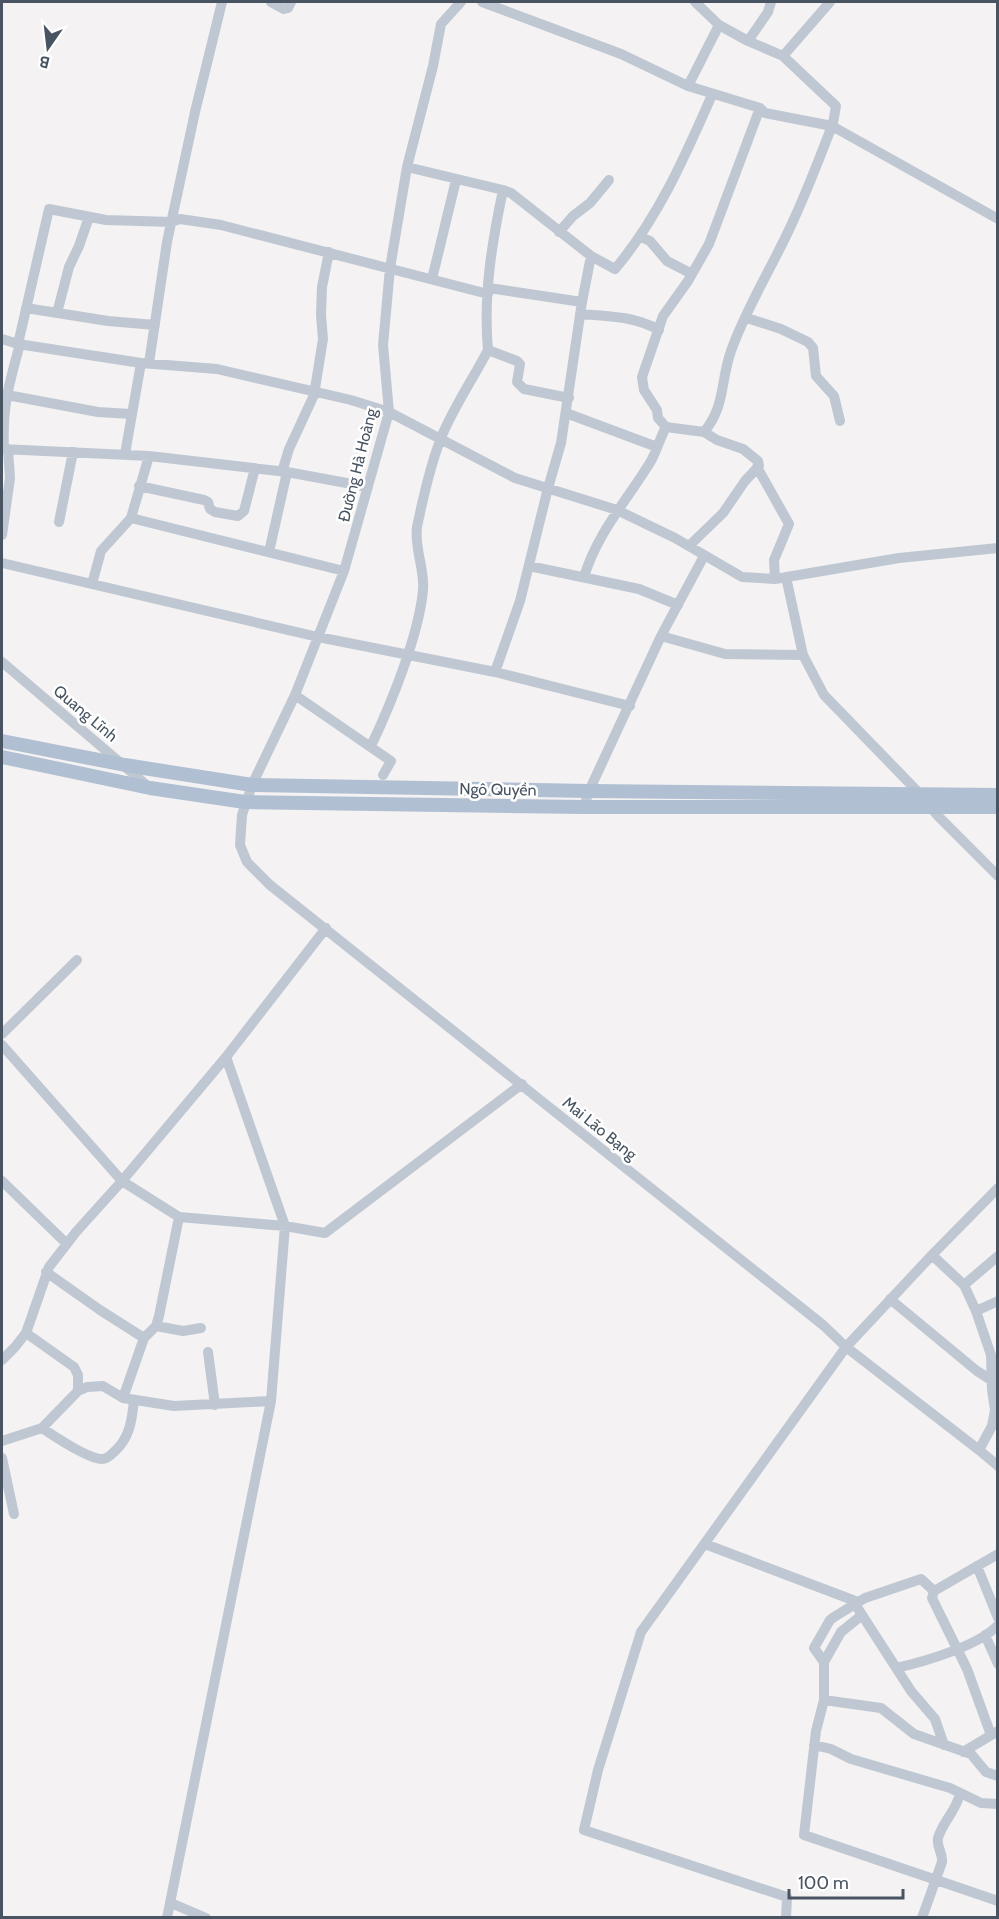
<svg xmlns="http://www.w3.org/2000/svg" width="999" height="1919" font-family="Cabin,sans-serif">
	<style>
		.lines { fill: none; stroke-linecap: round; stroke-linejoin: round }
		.minor { stroke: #bfc8d2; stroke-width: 10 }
		.major { stroke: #b0bfd2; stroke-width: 14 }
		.labels { text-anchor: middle; stroke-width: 5; stroke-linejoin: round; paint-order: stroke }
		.street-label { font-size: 16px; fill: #485461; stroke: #fff }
	</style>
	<rect width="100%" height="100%" fill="#f4f2f2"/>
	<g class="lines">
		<path class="minor" d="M271 2 284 9 288 8 291 2
			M461 2 441 24 433 66 407 167 390 268 383 345 389 412 344 571 295 695 252 785 242 815 240 845 247 862 270 885 823 1325 846 1347 979 1450 998 1466
			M482 2 621 54 688 86 760 108 765 113 832 126 998 219
			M695 2 719 25 748 41 783 56 836 106 833 123C819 160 804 199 787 234 769 272 745 311 731 351 720 382 726 405 704 432
			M748 41 768 12 771 2
			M783 56 830 2
			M688 86 719 25
			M407 167 503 190C492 242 483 296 488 350L517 361 520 364 517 382 524 389 569 398
			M503 190 511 193 591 256 582 302
			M559 232 573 216 590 203 609 180
			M641 237 650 241 667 261 692 274
			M591 256 615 269C659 217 685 156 712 95
			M432 279 456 180
			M26 308 108 321 155 325
			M57 313 69 267 79 246 89 217
			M580 314C608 316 634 316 659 330
			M747 318 781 329 808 342 813 348 816 376 834 396 840 421
			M2 339 18 344 141 363
			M18 344 49 209 106 220 171 222 180 219 221 225 488 294
			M149 363 167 242 195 112 222 2
			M7 395 98 412 131 414
			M566 413 657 447
			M666 427 704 432 717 440 743 449 758 461 759 466 745 481 723 513 689 546
			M2 449 149 456 287 472 368 487
			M4 449C2 407 9 384 20 344
			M125 454 141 363 217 369 351 400 389 412 515 478 617 510 675 538 742 577 775 579 899 558 998 548
			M149 456 131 518 344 571
			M757 467 789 524 774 560 775 579
			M282 472 289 449 314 395 323 339 321 315 322 287 329 252
			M139 486 204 500 208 502 210 509 215 512 238 516 244 511 255 468
			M59 522 73 452
			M2 535 10 478 8 449
			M269 552 287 472
			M2 563 318 637 495 672 520 601 548 488 561 443 582 302 489 288
			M529 566 639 589 678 605
			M584 577C597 533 628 499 651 461 657 450 660 438 666 427L658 418 657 410 644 390 642 377 663 316 688 281 709 244 760 108
			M92 584 101 551 131 518
			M661 636 725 654 803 655 786 577
			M803 655 824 695 920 794 938 816 998 876
			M2 662 150 788
			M495 672 630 706
			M295 695 391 761 383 775
			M371 746C391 704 419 635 423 590 425 569 414 548 417 527 423 498 430 466 441 438 453 408 473 379 488 350
			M584 807 589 791 661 636 704 556
			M2 1034 77 960
			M2 1045 122 1181 76 1232 49 1267 26 1333 15 1347 2 1360
			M2 1181 67 1244
			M179 1217 285 1226 325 1233 522 1084
			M932 1255 964 1285 976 1311 998 1301
			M46 1272 100 1310 144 1338
			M964 1285 998 1256
			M890 1299 977 1371 991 1380
			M976 1311 991 1355 992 1390 995 1410 992 1426 979 1450
			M156 1326 183 1331 201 1328
			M26 1333 74 1367 78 1375V1391
			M208 1352 215 1405
			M123 1398 174 1406 271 1401
			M42 1428C54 1436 88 1459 102 1459 107 1459 111 1455 114 1452 130 1438 132 1420 134 1400
			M2 1441 42 1428 78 1391 87 1387 103 1386 123 1398 144 1338 156 1326 159 1316 179 1217 122 1181 226 1057 326 928
			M2 1458 14 1514
			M705 1544 858 1602
			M998 1554 934 1591 921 1579 865 1598 834 1617 830 1620 814 1648 824 1662V1700L816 1731 804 1835 998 1901
			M977 1566 998 1618
			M934 1591 932 1598 967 1669 991 1735
			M855 1604 911 1691 935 1719 944 1745
			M985 1635 998 1664
			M824 1662 841 1632 862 1615
			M896 1668C923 1662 979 1646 998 1625
			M824 1700 881 1708 914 1734 971 1754 986 1772 998 1776
			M814 1745 831 1749 851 1759 950 1788 981 1803 998 1804
			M963 1752 998 1731
			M171 1903 206 1918
			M167 1918 271 1401 285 1226 226 1057
			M786 1918 787 1897 584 1830 598 1770 641 1632 846 1347 932 1255 998 1188
			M922 1918 942 1862C943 1853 936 1846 938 1838 943 1821 957 1810 960 1793"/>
		<path class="major" d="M2 741 125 765 252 785 589 791 998 795
			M2 757 150 788 245 802 584 807H998"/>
	</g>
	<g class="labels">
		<g class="street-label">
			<text transform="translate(357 465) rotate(-76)" y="6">Đường Hà Hoàng</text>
			<text transform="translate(86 713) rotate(40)" y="6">Quang Lĩnh</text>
			<text transform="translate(498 789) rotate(1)" y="6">Ngô Quyền</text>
			<text transform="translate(600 1128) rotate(39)" y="6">Mai Lão Bạng</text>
		</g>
	</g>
	<rect width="999" height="1919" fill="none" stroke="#485461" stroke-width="6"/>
	<g transform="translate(48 48) rotate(194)" stroke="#ffffff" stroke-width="4.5" paint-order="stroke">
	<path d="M0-4.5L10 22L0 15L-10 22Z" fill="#485461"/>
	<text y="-9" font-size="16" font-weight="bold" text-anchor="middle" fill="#485461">B</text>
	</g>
	<path d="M789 1889v9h114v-9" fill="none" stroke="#485461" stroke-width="3"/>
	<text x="798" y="1889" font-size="18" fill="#485461" stroke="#ffffff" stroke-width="4.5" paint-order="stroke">100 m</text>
</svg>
